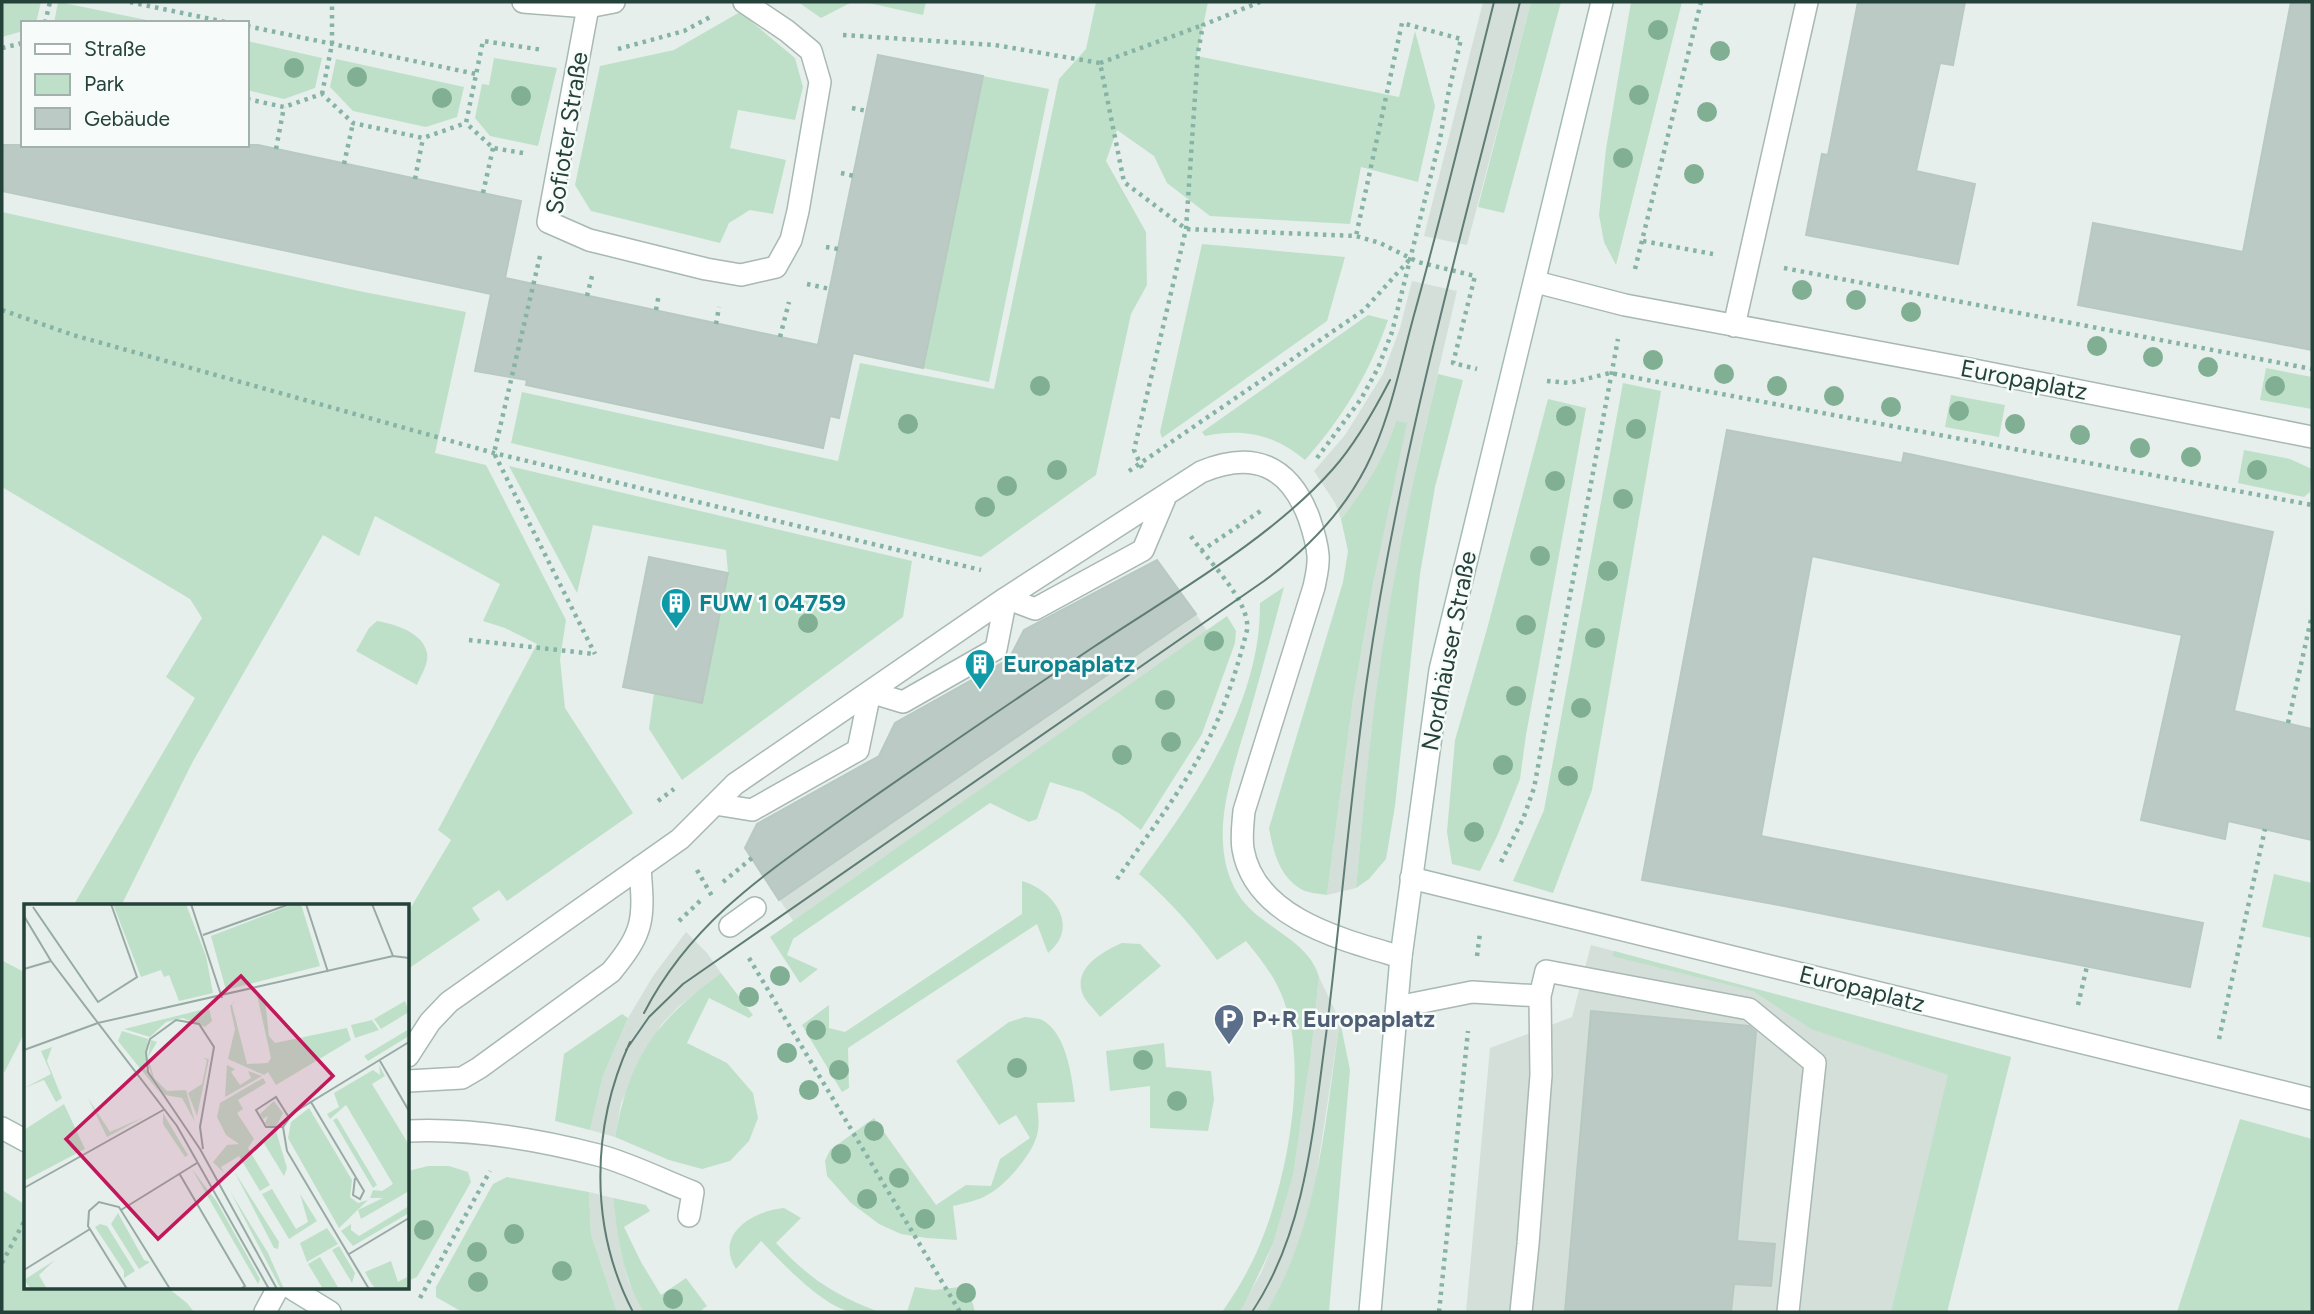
<svg xmlns="http://www.w3.org/2000/svg" width="2314" height="1314" font-family="Figtree,sans-serif">
	<style>
		.built { fill: #d4dfda }
		.green { fill: #bfe0c8 }
		.building { fill: #bbcac4; stroke: #b8c9c2; stroke-width: 2 }
		.lines { fill: none; stroke-linecap: round; stroke-linejoin: round }
		.lane-casing { stroke: #a8b8b2; stroke-width: 24 }
		.street-casing { stroke: #a8b8b2; stroke-width: 24 }
		.secondary-casing { stroke: #a4bbb3; stroke-width: 24 }
		.path { stroke: #86b3a5; stroke-width: 4.5; stroke-dasharray: 3.5 5; stroke-linecap: butt }
		.lane { stroke: #fff; stroke-width: 21 }
		.street { stroke: #fff; stroke-width: 21 }
		.secondary { stroke: #fff; stroke-width: 21 }
		.tram { stroke: #5f7d75; stroke-width: 2 }
		.tree { fill: #80af93 }
		.labels { text-anchor: middle; stroke-width: 5; stroke-linejoin: round; paint-order: stroke }
		.street-label { font-size: 24px; fill: #24423a; stroke: #f7fbf9 }
		.culture-label { font-size: 24px; font-weight: bold; fill: #0d838f; stroke: #f7fbf9; text-anchor: start }
		.service-label { font-size: 24px; font-weight: bold; fill: #4e5e75; stroke: #f7fbf9; text-anchor: start }
		.inset-road { fill: none; stroke: #98aaa4; stroke-width: 2 }
		.view { fill: #c2185b; fill-opacity: 0.15; stroke: #c2185b; stroke-width: 3.5 }
		.inset-edge { fill: none; stroke: #24423a; stroke-width: 3.5 }
	</style>
	<rect width="100%" height="100%" fill="#e6efeb"/>
	<path class="built" d="M1483 2H1531L1467 245 1424 236Z
		M1412 281 1457 291 1420 450 1396 569 1371 733 1356 888 1327 895 1353 700 1374 579 1396 421 1387 450 1377 468 1368 484 1341 519 1335 503 1314 471 1345 435 1383 374 1400 328Z
		M1196 614 1207 631 793 921 780 900Z
		M686 932 707 953 721 973 678 1007 661 1025 621 1103 615 1137 590 1130 603 1076 628 1018 653 976Z
		M1591 945 2011 1057 1947 1312H1466L1490 1048 1572 1017Z
		M1319 977 1340 1021 1316 1178 1306 1221 1293 1260 1278 1293 1266 1312H1239L1261 1273 1273 1244 1293 1176 1311 1054Z
		M589 1192 613 1198 621 1252 628 1281 644 1312H617L591 1234Z"/>
	<path class="green" d="M2 2H41L36 23H23V31L2 37Z
		M58 2H59L161 23H54Z
		M798 2H852L821 18Z
		M864 2H926L923 15Z
		M1096 2H1208L1197 56 1399 97 1415 31 1435 106 1418 182 1361 167 1350 224 1210 216 1167 183 1154 156 1117 130 1106 161 1146 232 1147 285 1131 314 1096 475 981 557 511 443 522 392 838 461 860 363 994 389 1059 79 1086 49Z
		M1531 2H1561L1504 213 1478 207Z
		M1631 2H1682L1616 265 1604 242 1599 215 1606 149Z
		M740 12 795 58 803 87 795 120 738 110 730 148 786 160 773 214 750 210 729 223 720 243 591 211 575 185 600 66 674 50Z
		M247 41 322 58 315 88 284 99 247 90Z
		M494 58 557 68 538 146 490 136 475 118 482 84 489 85Z
		M336 59 464 87 457 117 426 127 353 111 330 87Z
		M983 76 1049 89 989 382 923 368Z
		M2 212 359 291 466 312 435 453 486 465 566 620 560 659 565 708 633 813 507 901 499 890 472 908 480 920 408 969V912L451 840 438 830 537 644 505 628 483 621 500 584 375 516 359 556 323 535 192 763 121 906H73L195 698 166 677 202 618 190 599 2 487Z
		M1202 244 1345 257 1327 321 1162 438 1160 432Z
		M1368 315 1388 320C1370 372 1342 419 1305 460 1274 434 1243 428 1205 436L1202 432Z
		M2266 368 2312 377V409L2260 400Z
		M1438 374 1463 380 1435 487 1420 574 1395 806 1386 859 1369 879 1356 888C1361 837 1365 785 1371 734 1385 613 1409 493 1438 374Z
		M1623 383 1661 391 1592 790 1553 893 1513 881 1544 810Z
		M1951 395 2005 405 1999 437 1945 427Z
		M1548 399 1586 408 1526 735 1520 779 1498 834 1480 871 1452 864 1447 832 1455 740 1487 629Z
		M1396 421 1407 423 1374 579 1353 700 1327 895C1320 894 1311 893 1305 891 1280 880 1273 851 1269 828L1343 582 1348 551 1341 519C1367 486 1384 460 1396 421Z
		M2244 450 2290 459 2312 469 2310 492 2304 497 2238 483Z
		M509 466 912 561 903 617 682 780 649 729 654 693 702 703 728 573 726 550 593 525 577 593Z
		M1284 587C1273 629 1262 670 1250 712 1239 751 1220 802 1223 843 1224 861 1228 878 1238 894 1258 927 1308 938 1319 977L1311 1054 1293 1176 1273 1244 1244 1305 1239 1312H1222C1232 1298 1242 1282 1250 1266 1285 1198 1315 1056 1277 985 1269 969 1257 955 1246 941L1217 960C1194 928 1169 900 1139 874 1196 796 1261 704 1260 603Z
		M1227 616 1236 631 1235 643 1202 734 1141 830 1120 814 1083 792 1050 782 1037 819 1029 822 990 803 793 939 787 955 818 969 800 983 770 937Z
		M377 621C394 624 423 632 427 653 429 664 421 675 417 685L356 651 369 628Z
		M2274 874 2312 883V938L2262 927Z
		M1022 881C1053 890 1081 926 1048 953L1037 924 848 1048 849 1088 842 1092 802 1025 829 1005V1028L845 1032 1022 914Z
		M1122 943 1140 944 1161 966 1100 1017C1095 1010 1086 1002 1083 995 1072 968 1102 952 1122 943Z
		M1614 951 2011 1057 1947 1312H1891L1948 1075 1811 1029 1753 991 1612 956Z
		M3 961 26 973V1030L4 1073 2 1061Z
		M721 973 753 1015 749 1018 709 998 687 1043 727 1063 753 1093 758 1118 749 1141 730 1161 702 1169 669 1160 615 1137C630 1056 655 1022 721 973Z
		M622 1014 628 1018 603 1076 590 1130 555 1121 564 1054Z
		M1025 1017C1030 1018 1038 1018 1042 1020 1067 1033 1072 1078 1075 1102L1037 1103C1038 1114 1040 1124 1037 1135 1033 1153 1006 1185 989 1194 978 1201 965 1203 953 1206L957 1240 927 1238 901 1234 879 1224 851 1203 827 1176 825 1161 830 1150 874 1118 936 1205 966 1185 991 1186 1000 1159 1030 1138 1016 1115 999 1125 956 1061 1009 1022Z
		M1340 1021 1350 1070 1329 1312H1266C1319 1225 1325 1120 1340 1021Z
		M1164 1043 1166 1067 1211 1071 1214 1100 1208 1131 1150 1128V1086L1110 1091 1106 1051Z
		M2240 1119 2312 1139V1312H2177Z
		M428 1166H449L468 1172 471 1182 417 1277 410 1280 408 1279V1171Z
		M507 1177 589 1192 591 1234 617 1312H462L436 1297V1287L493 1184Z
		M2 1190 26 1205V1288H168L187 1303 194 1312H2Z
		M613 1198 646 1205 650 1211 624 1227 641 1262 661 1295 686 1278 707 1306 699 1312H644C622 1278 618 1237 613 1198Z
		M784 1208 801 1218 776 1243C811 1280 833 1294 879 1312 870 1312 860 1314 852 1312 824 1308 780 1261 761 1241L736 1269C714 1234 753 1211 784 1208Z
		M968 1286 975 1312H907L915 1287 934 1290Z"/>
	<path class="building" d="M1858 2H1965L1953 65 1940 63 1916 171 1975 184 1958 264 1806 235 1822 154 1828 155Z
		M2291 2H2312V350L2078 305 2093 223 2243 252Z
		M878 55 983 76 923 368 853 353 839 418 830 416 823 448 526 385 527 380 475 371 491 294 2 191V145H258L521 201 505 278 818 345Z
		M1727 430 1902 463 1904 453 2273 532 2234 711 2312 729V840L2228 821 2225 839 2141 820 2182 635 1812 556 1761 836 2203 923 2190 987 1784 906 1642 880Z
		M649 557 728 573 702 703 623 687Z
		M1157 560 1196 614 779 900 745 848 757 824 879 756 895 723 1009 659 1024 630Z
		M1591 1011 1749 1026 1756 1032 1737 1241 1775 1244 1771 1286 1734 1284 1731 1312H1565Z"/>
	<g class="lines">
		<g class="lane-casing">
			<path id="lane" d="M1006 598 1035 609 1143 550 1165 498
				M870 692 903 702 996 649 1006 598
				M715 804 752 810 858 750 870 692
				M1397 1007 1472 992 1540 996
				M408 1056 430 1022 449 1002 680 839 735 784 1006 598 1201 472C1253 450 1289 465 1309 518 1313 530 1317 542 1318 555 1319 566 1316 577 1314 587L1244 811C1243 824 1241 836 1243 849 1255 919 1344 940 1401 957
				M408 1081 462 1078 479 1068 611 972C645 931 644 919 640 867
				M408 1131C472 1128 536 1139 598 1155 631 1164 662 1180 693 1192L689 1216
				M1521 1312 1528 1244 1541 1075 1540 996 1546 971 1749 1009 1815 1063 1788 1312"/>
		</g>
		<g class="street-casing">
			<path id="street" d="M523 2 588 7 614 2
				M588 7 548 222 589 240 706 269 741 275 776 267 791 240 798 211 820 82 811 51 787 31 744 2
				M1536 282 1625 305 1964 368 2312 437
				M1734 326 1807 2
				M1411 878 2312 1099
				M730 926 755 908
				M265 1312 278 1288"/>
		</g>
		<g class="secondary-casing">
			<path id="secondary" d="M2 1128 26 1141
				M291 1288 330 1312
				M1370 1312 1401 957 1440 670 1602 2"/>
		</g>
		<path class="path" d="M130 2 230 23
			M45 23 50 2
			M247 26 476 74
			M843 35 995 45 1100 63 1124 182 1186 229 1356 236 1380 243 1418 262 1475 276 1453 363 1477 369
			M2 48 23 43
			M618 49 684 31 712 16
			M1100 63 1203 25
			M322 94 332 44V2
			M247 99 284 107 322 94 353 123 423 138 466 123
			M852 108 867 111
			M276 149 284 107
			M523 153 493 148 466 123 483 41 543 50
			M344 164 353 123
			M841 173 854 176
			M415 179 423 138
			M483 193 493 148
			M1643 241 1713 254
			M826 247 838 249
			M540 256 494 453 595 654
			M1784 268 2312 369
			M1635 269 1701 2
			M807 284 830 289
			M587 296 592 276
			M2 310 73 335 494 453 981 570
			M656 310 659 294
			M716 324 719 307
			M780 337 789 302
			M1547 381 1569 383 1610 373 2312 505
			M1317 458 1361 399 1378 368 1392 332 1440 139 1448 95 1461 39 1402 23 1356 236
			M1142 468 1134 450 1186 229 1198 52 1203 25 1260 2
			M1129 471 1364 310 1410 259
			M1201 551 1262 510
			M469 640 594 654
			M2288 723 2312 615
			M658 801 674 789
			M1501 862 1523 819 1534 788 1618 339
			M697 870 712 896
			M1117 879C1144 840 1174 801 1198 759 1221 720 1236 674 1247 630 1251 601 1206 559 1190 535
			M723 882 752 858
			M679 921 700 901
			M1477 956 1480 933
			M749 958 960 1312
			M2078 1005 2087 966
			M2219 1039 2265 829
			M2 1263 26 1218
			M420 1298 490 1171
			M1439 1312 1468 1031"/>
		<use href="#lane" class="lane"/>
		<use href="#street" class="street"/>
		<use href="#secondary" class="secondary"/>
		<path class="tram" d="M644 1013C690 924 762 876 842 819 926 760 1010 703 1095 646 1173 594 1271 539 1333 469 1356 443 1374 411 1390 380
			M630 1042C591 1127 589 1228 633 1312
			M626 1050 649 1017 683 984 1264 581C1305 551 1343 512 1366 467 1390 420 1400 366 1414 315 1443 211 1468 106 1494 2
			M1252 1312C1306 1231 1313 1129 1326 1035 1341 916 1350 797 1367 679 1400 450 1464 226 1520 2"/>
	</g>
	<g class="tree">
		<circle cx="1658" cy="30" r="10"/>
		<circle cx="1720" cy="51" r="10"/>
		<circle cx="294" cy="68" r="10"/>
		<circle cx="357" cy="77" r="10"/>
		<circle cx="1639" cy="95" r="10"/>
		<circle cx="521" cy="96" r="10"/>
		<circle cx="442" cy="98" r="10"/>
		<circle cx="1707" cy="112" r="10"/>
		<circle cx="1623" cy="158" r="10"/>
		<circle cx="1694" cy="174" r="10"/>
		<circle cx="1802" cy="290" r="10"/>
		<circle cx="1856" cy="300" r="10"/>
		<circle cx="1911" cy="312" r="10"/>
		<circle cx="2097" cy="346" r="10"/>
		<circle cx="2153" cy="357" r="10"/>
		<circle cx="1653" cy="360" r="10"/>
		<circle cx="2208" cy="367" r="10"/>
		<circle cx="1724" cy="374" r="10"/>
		<circle cx="1040" cy="386" r="10"/>
		<circle cx="1777" cy="386" r="10"/>
		<circle cx="2275" cy="386" r="10"/>
		<circle cx="1834" cy="396" r="10"/>
		<circle cx="1891" cy="407" r="10"/>
		<circle cx="1959" cy="411" r="10"/>
		<circle cx="1566" cy="416" r="10"/>
		<circle cx="908" cy="424" r="10"/>
		<circle cx="2015" cy="424" r="10"/>
		<circle cx="1636" cy="429" r="10"/>
		<circle cx="2080" cy="435" r="10"/>
		<circle cx="2140" cy="448" r="10"/>
		<circle cx="2191" cy="457" r="10"/>
		<circle cx="1057" cy="470" r="10"/>
		<circle cx="2257" cy="470" r="10"/>
		<circle cx="1555" cy="481" r="10"/>
		<circle cx="1007" cy="486" r="10"/>
		<circle cx="1623" cy="499" r="10"/>
		<circle cx="985" cy="507" r="10"/>
		<circle cx="1540" cy="556" r="10"/>
		<circle cx="1608" cy="571" r="10"/>
		<circle cx="808" cy="623" r="10"/>
		<circle cx="1526" cy="625" r="10"/>
		<circle cx="1595" cy="638" r="10"/>
		<circle cx="1214" cy="641" r="10"/>
		<circle cx="1516" cy="696" r="10"/>
		<circle cx="1165" cy="700" r="10"/>
		<circle cx="1581" cy="708" r="10"/>
		<circle cx="1171" cy="742" r="10"/>
		<circle cx="1122" cy="755" r="10"/>
		<circle cx="1503" cy="765" r="10"/>
		<circle cx="1568" cy="776" r="10"/>
		<circle cx="1474" cy="832" r="10"/>
		<circle cx="780" cy="976" r="10"/>
		<circle cx="749" cy="997" r="10"/>
		<circle cx="816" cy="1030" r="10"/>
		<circle cx="787" cy="1053" r="10"/>
		<circle cx="1143" cy="1060" r="10"/>
		<circle cx="1017" cy="1068" r="10"/>
		<circle cx="839" cy="1070" r="10"/>
		<circle cx="809" cy="1090" r="10"/>
		<circle cx="1177" cy="1101" r="10"/>
		<circle cx="874" cy="1131" r="10"/>
		<circle cx="841" cy="1154" r="10"/>
		<circle cx="899" cy="1178" r="10"/>
		<circle cx="867" cy="1199" r="10"/>
		<circle cx="925" cy="1219" r="10"/>
		<circle cx="424" cy="1230" r="10"/>
		<circle cx="514" cy="1234" r="10"/>
		<circle cx="477" cy="1252" r="10"/>
		<circle cx="562" cy="1271" r="10"/>
		<circle cx="478" cy="1282" r="10"/>
		<circle cx="966" cy="1293" r="10"/>
		<circle cx="673" cy="1299" r="10"/>
	</g>
	<defs>
		<g id="building-pin" transform="scale(1.575)"><path d="M0 17L-7.5 6A9.5 9.5 0 1 1 7.5 6Z" fill="#0f9aa8" stroke="#f7fbf9"/><path d="M-4-6H4V6H1V3H-1V6H-4ZM-2.5-4.3h1.7v1.8h-1.7ZM.8-4.3h1.7v1.8H.8ZM-2.5-1h1.7V.8h-1.7ZM.8-1h1.7V.8H.8Z" fill="#fff"/></g>
		<g id="parking-pin" transform="scale(1.575)"><path d="M0 17L-7.5 6A9.5 9.5 0 1 1 7.5 6Z" fill="#5c6f8a" stroke="#f7fbf9"/><path d="M-3.5-5.5H1a3.5 3.5 0 0 1 0 7H-1V5.5H-3.5ZM-1-3.4V-.6H.8a1.4 1.4 0 0 0 0-2.8Z" fill="#fff"/></g>
	</defs>
	<g fill-rule="evenodd">
		<use href="#building-pin" x="676" y="603"/>
		<use href="#building-pin" x="980" y="664"/>
		<use href="#parking-pin" x="1229" y="1019"/>
	</g>
	<g class="labels">
		<g class="street-label">
			<text transform="translate(567 133) rotate(-81)" y="8">Sofioter Straße</text>
			<text transform="translate(2024 380) rotate(11)" y="8">Europaplatz</text>
			<text transform="translate(1449 651) rotate(-79)" y="8">Nordhäuser Straße</text>
			<text transform="translate(1862 989) rotate(14)" y="8">Europaplatz</text>
		</g>
		<g class="culture-label">
			<text x="699" y="611">FUW 1 04759</text>
			<text x="1003" y="672">Europaplatz</text>
		</g>
		<g class="service-label">
			<text x="1252" y="1027">P+R Europaplatz</text>
		</g>
	</g>
	<g transform="translate(24 904)">
		<rect width="385" height="385" fill="#e6efeb"/>
		<path d="M89 0H162L182 52 189 89 155 97 145 71 140 73 137 66 117 73ZM270 0H277L296 62 202 86 187 32ZM233 91 241 96 245 132 251 139 323 124 327 136 252 181 244 168 240 171 204 155 211 125 206 102 212 96 208 101 223 160 244 159 247 154ZM381 97 385 108 357 125 350 115ZM185 104 188 117 181 123 159 114 142 118 126 133 100 125ZM348 116 355 126 331 134 327 121ZM385 125V132L344 157 340 152ZM98 127 124 135 121 164 136 189 94 137ZM127 136 133 138 124 153 130 174 143 187 162 186 171 218 158 194 141 191 129 174 123 158ZM28 143 23 157 38 194 32 198 20 176 0 184 27 170 17 147ZM179 154 185 155 173 212 164 189 178 180 183 156ZM203 161 211 165 207 168 216 181 227 174 224 167 238 172 201 193ZM355 161 361 172 348 180 385 241V287L337 315 334 306 359 294H346L349 286 358 287 369 280 322 201 306 215 303 210 315 203 310 189 349 166 356 171ZM239 174 242 179 214 196 219 205 213 209 230 235 224 244 246 281 236 287 215 252 197 263 200 269 189 258 203 241 215 240 202 231 193 213 196 199ZM64 194 86 228 120 213 83 233ZM250 197 259 209 252 223H245L241 219 244 212 239 215 236 210ZM40 200 61 245 0 277V226ZM285 204 328 276 326 293 334 299 344 296 315 324 264 234 267 218ZM139 209 164 251 161 253 139 220ZM313 214 353 281 349 284 309 216ZM252 227 263 264 260 272 238 236ZM168 265 193 298 236 375 234 380ZM210 267 255 338 254 345 250 344ZM248 285 272 325 284 318 276 290 293 317 265 335 238 290ZM206 287 244 349 260 385H257ZM385 302V309L329 342 317 327 327 320V326L335 332ZM94 309 120 356 126 358 115 365 87 320ZM76 320 83 322 111 367 100 374V367L71 323ZM303 324 314 340 283 358 276 339ZM315 342 331 369 328 379 308 346ZM296 353 315 385H299L284 360ZM31 356 15 371 23 385H7L0 376ZM367 357 374 378 383 373 385 385H352L347 379 341 368Z" fill="#bfe0c8"/>
		<path class="inset-road" d="M167 0 198 94M282 0 304 68M348 0 369 52M9 3 74 98 113 73 87 0M0 12 27 57 74 119 369 52 385 54M179 31 266 0M0 65 27 57M0 146 74 119 153 222 245 385M356 157 385 207M287 198 340 287 336 295 329 291 331 274M259 223H242L232 206 252 193 264 212M179 245 176 223 190 143 175 120 152 116 126 135 122 148 124 168 176 245 253 385M155 269 221 382 217 385M0 284 141 205M97 306 173 259M325 350 385 314M0 366 66 325M103 385 64 322 65 307 75 298 95 303 146 385M345 385 263 247 259 223 269 209 385 138"/>
		<path class="view" d="M217 72 309 172 134 335 42 235Z"/>
		<rect width="385" height="385" class="inset-edge"/>
	</g>
	<rect width="2314" height="1314" fill="none" stroke="#24423a" stroke-width="7"/>
	<rect x="21" y="21" width="228" height="126" fill="#f7fbf9" stroke="#a3b1ad" stroke-width="2"/>
	<rect x="35" y="44" width="35" height="10" fill="#ffffff" stroke="#a3b1ad" stroke-width="2"/>
	<text x="84" y="56" font-size="21" fill="#24423a">Straße</text>
	<rect x="35" y="74" width="35" height="21" fill="#bfe0c8" stroke="#a3b1ad" stroke-width="2"/>
	<text x="84" y="91" font-size="21" fill="#24423a">Park</text>
	<rect x="35" y="108" width="35" height="21" fill="#bbcac4" stroke="#a3b1ad" stroke-width="2"/>
	<text x="84" y="126" font-size="21" fill="#24423a">Gebäude</text>
</svg>
